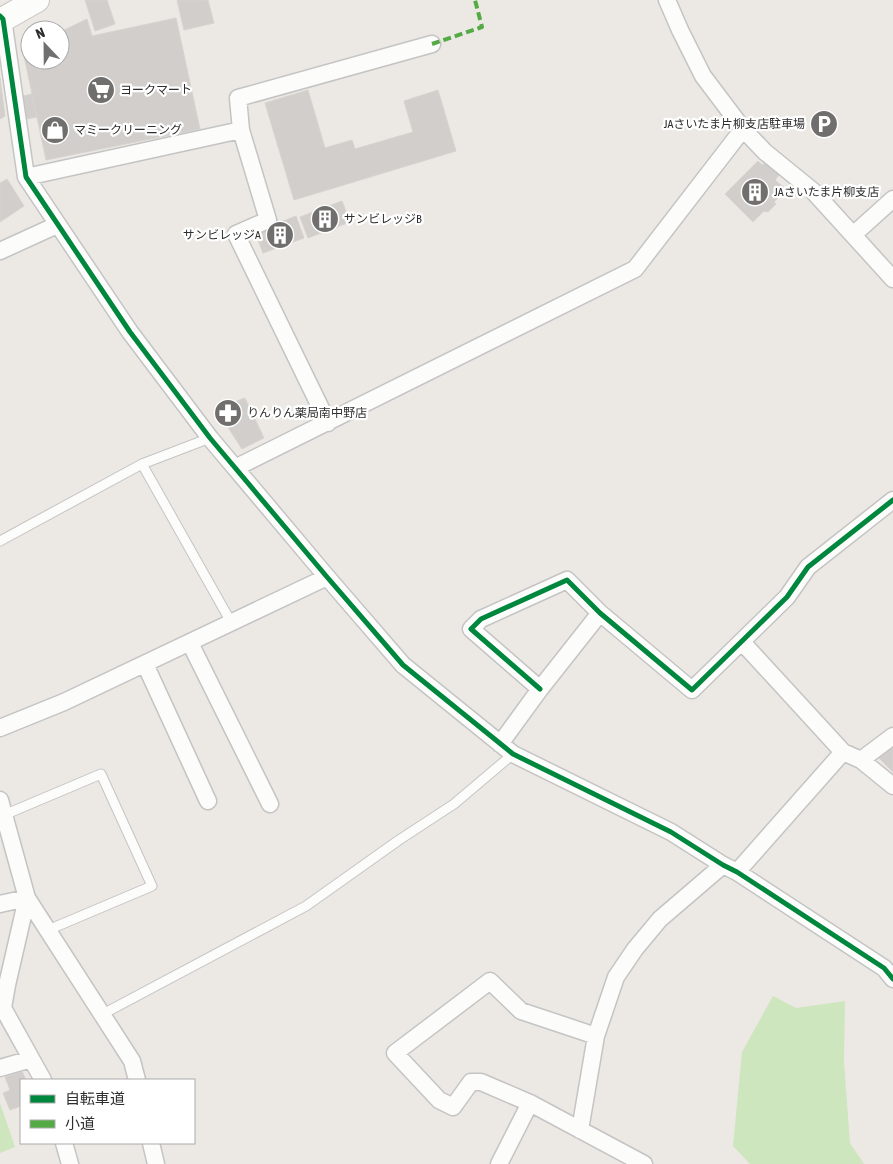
<svg xmlns="http://www.w3.org/2000/svg" width="893" height="1164" font-family="'Asap Condensed','Noto Sans JP',sans-serif">
	<style>
		.green { fill: #cee6be }
		.building { fill: #d1cecb; stroke: #d7d4d0 }
		.lines { fill: none; stroke-linecap: round; stroke-linejoin: round }
		.service-casing { stroke: #c5c4c5; stroke-width: 11 }
		.minor-casing { stroke: #c5c4c5; stroke-width: 19 }
		.secondary-casing { stroke: #c5c4c5; stroke-width: 26 }
		.service { stroke: #fcfcfb; stroke-width: 9 }
		.minor { stroke: #fcfcfb; stroke-width: 16 }
		.secondary { stroke: #fcfcfb; stroke-width: 24 }
		.quiet { stroke: #54ab44; stroke-width: 4; stroke-dasharray: 8 4; stroke-linecap: butt }
		.cycleway-casing { stroke: #fff; stroke-width: 8 }
		.cycleway { stroke: #00873e; stroke-width: 5 }
		.labels { text-anchor: middle; stroke-width: 4.5; stroke-linejoin: round; paint-order: stroke }
		.poi-label { font-size: 12px; fill: #2e2e2e; stroke: #fff; text-anchor: start }
	</style>
	<rect width="100%" height="100%" fill="#ece8e4"/>
	<path class="green" d="M773 996 796 1008 845 1001 844 1062 850 1143 864 1164H750L733 1146 742 1052Z
		M0 1103 15 1147 0 1153Z"/>
	<path class="building" d="M85 0H107L115 24 95 31Z
		M177 0H208L214 23 184 30Z
		M176 18 200 129 46 160 23 51 30 49V60H60V32L87 19 92 36Z
		M0 78 5 116 0 119Z
		M308 90 325 148 352 140 355 149 413 132 404 101 438 90 456 151 294 200 265 103Z
		M32 94 37 117 26 119 23 96Z
		M758 161 762 165 766 163 779 175 775 180 786 189 774 202 776 204 768 212 764 211 753 222 725 194Z
		M7 179 24 206 0 222V183Z
		M342 201 350 222 308 238 300 217Z
		M296 216 304 238 263 253 255 232Z
		M245 398 264 438 242 449 216 409Z
		M893 740V772L877 756Z
		M22 1071 26 1080H21V1106L10 1110 3 1093 10 1090 5 1077Z"/>
	<g class="lines">
		<g class="service-casing">
			<path id="service" d="M142 464 231 622
				M0 541 142 464 210 438
				M4 815 101 774 152 886 48 930
				M101 1015 306 906 399 840 454 804 513 754"/>
		</g>
		<g class="minor-casing">
			<path id="minor" d="M667 0 680 30 703 76 743 129 765 152 813 191 893 279
				M0 16 3 19 26 177 130 332 210 438 327 577 403 665 513 754 671 832 723 865 737 872 884 968 893 979
				M241 130 238 98 432 44
				M26 177 241 130 268 220 236 234 328 423
				M853 235 893 199
				M0 251 57 225
				M235 468 635 269 743 129
				M742 642 843 752 861 760 893 786
				M190 643 270 804
				M145 664 208 801
				M540 689 471 629 481 619 567 580 600 613 692 690 787 597 808 567 893 500
				M0 728 64 702 327 577
				M500 744 540 689 600 613
				M861 760 893 736
				M0 800 27 898 7 985 3 1008 43 1080
				M737 872 843 752
				M0 904 27 898 132 1061 137 1080
				M0 1068 31 1059
				M530 1103 481 1082H471L453 1107 439 1100 395 1053 490 981 521 1011 596 1036
				M580 1130 596 1036 616 977 635 949 660 919 723 865
				M64 1143 70 1164
				M151 1143 156 1164
				M499 1164 530 1103 644 1164"/>
		</g>
		<g class="secondary-casing">
			<path id="secondary" d="M0 21 37 0"/>
		</g>
		<use href="#service" class="service"/>
		<use href="#minor" class="minor"/>
		<use href="#secondary" class="secondary"/>
		<path class="quiet" d="M432 44 482 27 475 0"/>
		<g class="cycleway-casing">
			<path id="cycleway" d="M0 16 3 19 26 177 130 332 210 438 327 577 403 665 513 754 671 832 723 865 737 872 884 968 893 979
				M540 689 471 629 481 619 567 580 600 613 692 690 787 597 808 567 893 500"/>
		</g>
		<use href="#cycleway" class="cycleway"/>
	</g>
	<defs>
		<g id="supermarket-disc" transform="scale(1.4375)"><circle r="9.5" fill="#706f6e" stroke="#fff"/><path d="M-6-5.5h2.5l.6 2H6L4.5 2H-2.5L-4.4-4H-6ZM-1.5 3.2a1.3 1.3 0 1 0 .1 0ZM3 3.2a1.3 1.3 0 1 0 .1 0Z" fill="#fff"/></g>
		<g id="parking-disc" transform="scale(1.4375)"><circle r="9.5" fill="#706f6e" stroke="#fff"/><path d="M-3.5-5.5H1a3.5 3.5 0 0 1 0 7H-1V5.5H-3.5ZM-1-3.4V-.6H.8a1.4 1.4 0 0 0 0-2.8Z" fill="#fff"/></g>
		<g id="shop-disc" transform="scale(1.4375)"><circle r="9.5" fill="#706f6e" stroke="#fff"/><path d="M-5-2.5h2.3a2.7 3.5 0 0 1 5.4 0H5L5.5 6h-11ZM-1.5-2.5h3a1.5 2.3 0 0 0-3 0Z" fill="#fff"/></g>
		<g id="building-disc" transform="scale(1.4375)"><circle r="9.5" fill="#706f6e" stroke="#fff"/><path d="M-4-6H4V6H1V3H-1V6H-4ZM-2.5-4.3h1.7v1.8h-1.7ZM.8-4.3h1.7v1.8H.8ZM-2.5-1h1.7V.8h-1.7ZM.8-1h1.7V.8H.8Z" fill="#fff"/></g>
		<g id="pharmacy-disc" transform="scale(1.4375)"><circle r="9.5" fill="#706f6e" stroke="#fff"/><path d="M-2-6h4v4h4v4h-4v4h-4v-4h-4v-4h4Z" fill="#fff"/></g>
	</defs>
	<g fill-rule="evenodd">
		<use href="#supermarket-disc" x="101" y="90"/>
		<use href="#parking-disc" x="824" y="124"/>
		<use href="#shop-disc" x="55" y="130"/>
		<use href="#building-disc" x="755" y="192"/>
		<use href="#building-disc" x="325" y="219"/>
		<use href="#building-disc" x="280" y="235"/>
		<use href="#pharmacy-disc" x="228" y="413"/>
	</g>
	<g class="labels">
		<g class="poi-label">
			<text x="120" y="94">ヨークマート</text>
			<text x="805" y="128" text-anchor="end">JAさいたま片柳支店駐車場</text>
			<text x="74" y="134">マミークリーニング</text>
			<text x="774" y="196">JAさいたま片柳支店</text>
			<text x="344" y="223">サンビレッジB</text>
			<text x="261" y="239" text-anchor="end">サンビレッジA</text>
			<text x="247" y="417">りんりん薬局南中野店</text>
		</g>
	</g>
	<rect x="20" y="1079" width="175" height="65" fill="#ffffff" stroke="#ababab"/>
	<rect x="30" y="1095" width="25" height="8" fill="#00873e" stroke="#ababab"/>
	<text x="65" y="1104" font-size="15" fill="#2e2e2e">自転車道</text>
	<rect x="30" y="1120" width="25" height="8" fill="#54ab44" stroke="#ababab"/>
	<text x="65" y="1129" font-size="15" fill="#2e2e2e">小道</text>
	<g transform="translate(45 45) rotate(338)"><circle r="24" fill="#ffffff" stroke="#ababab"/>
	<path d="M0-4L9 19L0 12L-9 19Z" fill="#706f6e"/>
	<text y="-8" font-size="14" font-weight="bold" text-anchor="middle" fill="#2e2e2e">N</text>
	</g>
</svg>
